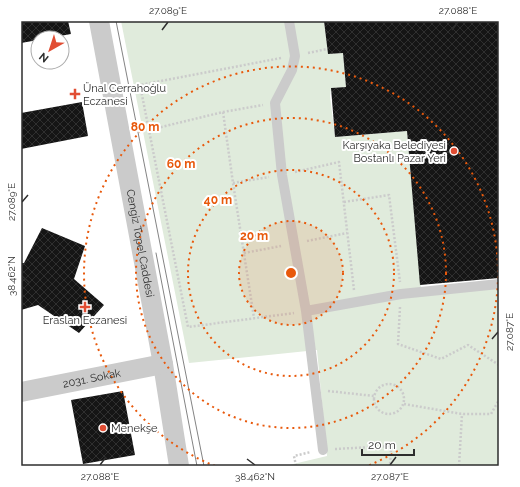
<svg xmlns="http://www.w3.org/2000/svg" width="520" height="487" font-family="Raleway,sans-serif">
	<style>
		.green { fill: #e0ebdc }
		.building { fill: url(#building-cross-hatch) }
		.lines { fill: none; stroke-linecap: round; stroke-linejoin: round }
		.path { stroke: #cbcbcb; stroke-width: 2.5; stroke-dasharray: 2 2; stroke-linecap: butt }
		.lane { stroke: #cbcbcb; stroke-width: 10 }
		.street { stroke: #cbcbcb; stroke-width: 20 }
		.tram { stroke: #838383; stroke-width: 1 }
		.ticks { fill: none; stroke: #2e2e2e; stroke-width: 1.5 }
		.ring { fill: none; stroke: #e8590c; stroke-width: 2; stroke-dasharray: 2 4 }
		.poi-dot { fill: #e14d33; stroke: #fff; stroke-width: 1.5 }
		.labels { text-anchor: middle; stroke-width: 4; stroke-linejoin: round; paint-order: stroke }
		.poi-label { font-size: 11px; fill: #2e2e2e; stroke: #fff; text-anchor: start }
		.street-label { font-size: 11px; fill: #2e2e2e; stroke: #fff }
		.centre { fill: #e8590c; stroke: #fff; stroke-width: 2 }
		.ring-label { font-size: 12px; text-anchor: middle; font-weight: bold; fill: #e8590c; stroke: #fff; stroke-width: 4; stroke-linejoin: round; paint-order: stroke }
		.neatline { fill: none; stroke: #2e2e2e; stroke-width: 1.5 }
		.ticks-label { font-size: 10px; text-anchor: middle; fill: #2e2e2e }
	</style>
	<defs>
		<pattern id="building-cross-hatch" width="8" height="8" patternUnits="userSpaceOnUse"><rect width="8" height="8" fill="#151515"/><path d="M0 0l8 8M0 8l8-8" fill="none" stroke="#2f2f2f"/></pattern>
	</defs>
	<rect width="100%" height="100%" fill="#fff"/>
	<path class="green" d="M121 21H324L328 54 343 53 346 87 331 88 330 96 335 137 407 131 421 288 499 282V466H285L327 456 317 350 189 363Z"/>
	<path class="building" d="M21 21H68L71 34 49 38H38V40L21 43Z
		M324 21H499V278L420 285 407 131 335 137 331 88 346 87 343 53 328 54Z
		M82 102 88 136 21 149V113Z
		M42 228 85 246 74 279 104 305 79 333 38 305 21 310V263H24Z
		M123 391 135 455 83 464 71 400Z"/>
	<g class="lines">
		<path class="path" d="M308 53 327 49
			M281 58 140 85 188 327 294 313
			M223 112 233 183 254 318
			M149 130 223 112 263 105
			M295 172 339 162 354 290
			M233 183 269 177
			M344 202 389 195 400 282
			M307 241 347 233
			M244 253 281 246
			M400 307 398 344 441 359 468 345 499 365
			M374 399a15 15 0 1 1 30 0a15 15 0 1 1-30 0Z
			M328 391 374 396
			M404 404 462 414H491L499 400
			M335 449 391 446 390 466
			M296 466 294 456 311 452
			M459 466 462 414"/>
		<path class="lane" d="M289 21 295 56 292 70 275 103 282 175 306 311 401 294 499 284
			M306 311 323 450"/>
		<g class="street">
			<path id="s1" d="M99 21 163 364 179 466"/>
			<path id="s2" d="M21 392 163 364"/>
		</g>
		<path class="tram" d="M116 21 204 466
			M156 253 197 466"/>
	</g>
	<path class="ticks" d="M162 30 168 22M452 30 458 22M22 202 28 195M22 276 30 283M492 339 498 332M247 459 255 465M100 465 106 457M390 465 396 457"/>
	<circle cx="291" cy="273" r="52" fill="#e8590c" fill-opacity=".12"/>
	<g class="ring">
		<circle cx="291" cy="273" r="52"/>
		<circle cx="291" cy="273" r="103"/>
		<circle cx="291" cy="273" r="155"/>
		<path d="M215 466A207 207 0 1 1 367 466"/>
	</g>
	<g class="poi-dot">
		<path d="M73 88h4v4h4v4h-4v4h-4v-4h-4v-4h4z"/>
		<circle cx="454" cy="151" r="4"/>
		<path d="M83 301h4v4h4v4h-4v4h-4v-4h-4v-4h4z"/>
		<circle cx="103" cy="428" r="4"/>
	</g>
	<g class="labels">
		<g class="poi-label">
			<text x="83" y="92">Ünal Cerrahoğlu<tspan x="83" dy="13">Eczanesi</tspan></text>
			<text x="446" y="149" text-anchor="end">Karşıyaka Belediyesi<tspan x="446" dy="13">Bostanlı Pazar Yeri</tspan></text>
			<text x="85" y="324" text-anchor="middle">Eraslan Eczanesi</text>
			<text x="111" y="432">Menekşe</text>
		</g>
		<g class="street-label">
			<text dy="4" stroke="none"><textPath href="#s1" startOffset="226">Cengiz Topel Caddesi</textPath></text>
			<text dy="4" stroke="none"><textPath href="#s2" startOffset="72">2031. Sokak</textPath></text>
		</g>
	</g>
	<circle cx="291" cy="273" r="6" class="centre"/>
	<g class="ring-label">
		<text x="145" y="131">80 m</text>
		<text x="181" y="168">60 m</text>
		<text x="218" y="204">40 m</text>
		<text x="254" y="240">20 m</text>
	</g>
	<rect width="520" height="487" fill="none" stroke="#ffffff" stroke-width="44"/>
	<g transform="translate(50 50) rotate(219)"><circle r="19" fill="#ffffff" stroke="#ababab"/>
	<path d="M0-3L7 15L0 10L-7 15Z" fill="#e14d33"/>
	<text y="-6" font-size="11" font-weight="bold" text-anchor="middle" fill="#2e2e2e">N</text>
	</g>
	<path d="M362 449v6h52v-6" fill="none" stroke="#2e2e2e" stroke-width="2"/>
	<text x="368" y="449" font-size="12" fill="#2e2e2e" stroke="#ffffff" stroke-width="3" paint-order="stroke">20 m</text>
	<rect x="22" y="22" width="476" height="443" class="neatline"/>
	<g class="ticks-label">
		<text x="168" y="14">27.089°E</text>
		<text x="458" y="14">27.088°E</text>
		<text transform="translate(11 202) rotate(-90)" y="4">27.089°E</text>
		<text transform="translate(11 276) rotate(-90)" y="4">38.462°N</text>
		<text transform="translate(509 332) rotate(-90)" y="4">27.087°E</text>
		<text x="100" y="480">27.088°E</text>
		<text x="255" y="480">38.462°N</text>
		<text x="390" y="480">27.087°E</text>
	</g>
</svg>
